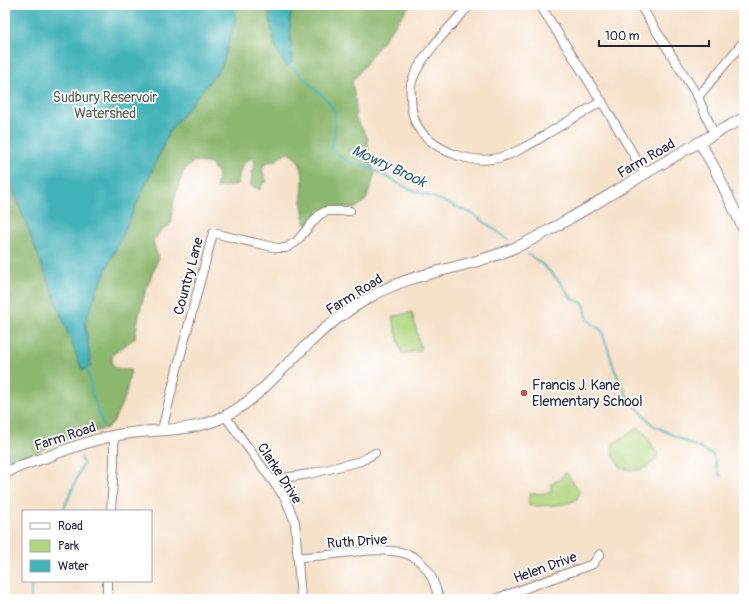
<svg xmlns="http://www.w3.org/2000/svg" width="749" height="604" font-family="Pangolin,sans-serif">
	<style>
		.green { fill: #b0d67f; stroke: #697c5d }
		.forest { fill: #8cb76e; stroke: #576c54 }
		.water { fill: #42b2b9; stroke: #326a7a }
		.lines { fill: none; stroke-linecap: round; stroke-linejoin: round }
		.stream { stroke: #42b2b9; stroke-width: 2 }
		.minor-casing { stroke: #8c8282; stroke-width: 10 }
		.tertiary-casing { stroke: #8c8282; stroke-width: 12 }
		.minor { stroke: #fff; stroke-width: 8 }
		.tertiary { stroke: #fff; stroke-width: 10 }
		.poi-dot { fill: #d1495b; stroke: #fff; stroke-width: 1.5 }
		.labels { text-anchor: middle; stroke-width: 3.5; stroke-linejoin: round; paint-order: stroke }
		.park-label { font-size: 14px; fill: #546153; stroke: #fff }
		.street-label { font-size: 14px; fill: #22223b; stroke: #fff }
		.poi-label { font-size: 14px; fill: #22223b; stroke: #fff; text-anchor: start }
		.water-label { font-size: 15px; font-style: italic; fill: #306374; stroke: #fff }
	</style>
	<rect width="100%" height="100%" fill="#fff"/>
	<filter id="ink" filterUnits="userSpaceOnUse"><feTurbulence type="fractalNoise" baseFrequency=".025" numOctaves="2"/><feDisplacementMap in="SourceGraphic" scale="8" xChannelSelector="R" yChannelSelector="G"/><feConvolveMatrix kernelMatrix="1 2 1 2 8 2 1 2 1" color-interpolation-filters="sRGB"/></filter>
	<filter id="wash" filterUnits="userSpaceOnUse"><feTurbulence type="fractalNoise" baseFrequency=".012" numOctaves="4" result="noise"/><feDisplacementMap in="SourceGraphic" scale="16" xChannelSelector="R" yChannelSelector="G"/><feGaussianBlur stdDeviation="0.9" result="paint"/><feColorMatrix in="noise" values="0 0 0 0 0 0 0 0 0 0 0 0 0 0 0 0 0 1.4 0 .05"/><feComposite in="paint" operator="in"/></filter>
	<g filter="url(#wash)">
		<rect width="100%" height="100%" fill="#f6e1c9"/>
		<path class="green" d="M412 312 421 350 402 354 392 317Z
			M639 427 643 431 658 454C650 470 637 473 621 468L613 455 612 444Z
			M566 472 579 491 577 499C565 507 544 505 529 506V494L551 493V484L560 479Z"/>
		<path class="forest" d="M232 5H267L276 49 292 63 290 17 293 5H410L352 82 356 106 355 118 367 136 369 153 375 174 366 200 356 208 333 207 319 210 310 224 305 223C304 217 303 211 302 205 301 184 310 163 286 152L277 160 265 163 262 170 267 182 263 183 260 190 251 186 252 171 255 161 252 158C240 162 240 172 238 184L216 188 218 174 211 164 194 161 183 172 174 200 171 224 162 230 153 241 158 259 145 292 139 315 135 338 112 355V364L116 368 131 370 125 397 113 422 107 428 70 438 37 452 21 457 5 459V169L83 370 91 366 85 322 99 286 171 129 222 66 236 17Z"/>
		<path class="water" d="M5 5H232L236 17 222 66 171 129 99 286 85 322 91 366 82 370 5 169Z
			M267 5H293L290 17 292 63 286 66 276 49Z"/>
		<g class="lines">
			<path class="stream" d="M289 64 329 102 335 112V131L331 149 349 162 372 169 409 189 436 198 473 214 508 239
				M528 254 542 264 560 282 571 298 584 304 588 320 602 331 615 371 628 398 653 425 713 455 719 474 721 476
				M87 368 92 394 103 426
				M740 486 744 485
				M63 511 83 464 81 457
				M31 599V586L33 581"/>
		</g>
	</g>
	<g filter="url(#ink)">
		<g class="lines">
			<g class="minor-casing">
				<path id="minor" d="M470 5C451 26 417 59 411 85 410 89 411 94 411 97 411 110 414 124 423 134 441 153 472 164 498 158 518 153 537 140 555 129 570 120 586 111 602 101
					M540 5 605 107 645 174
					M640 5 698 97 714 134
					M698 97 744 41
					M225 416 285 498 295 522 301 599
					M162 430 178 365 213 233 277 248H286L296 242 319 215 326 211H350
					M272 480 309 474 361 461 375 453
					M111 511 114 463V436
					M298 557C332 557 367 546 400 552 410 554 420 560 426 568 433 576 436 589 439 599
					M107 599V581
					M495 599 593 564 600 554"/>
			</g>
			<g class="tertiary-casing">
				<path id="tertiary" d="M700 143 714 167 744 230
					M5 473C18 466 31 462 44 458 71 448 96 438 124 434 156 429 189 432 219 419 255 403 280 370 308 344 327 325 349 309 372 296 416 270 468 269 514 248 540 237 563 222 588 208 639 177 691 145 744 118"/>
			</g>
			<use href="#minor" class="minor"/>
			<use href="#tertiary" class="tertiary"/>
		</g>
	</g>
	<circle class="poi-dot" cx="524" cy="393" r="4"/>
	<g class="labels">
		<g class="park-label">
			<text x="105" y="102">Sudbury Reservoir<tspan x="105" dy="16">Watershed</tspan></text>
		</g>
		<g class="street-label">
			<text transform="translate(646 158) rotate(-30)" y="5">Farm Road</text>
			<text transform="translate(188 276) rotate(-75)" y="5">Country Lane</text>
			<text transform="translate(354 294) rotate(-32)" y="5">Farm Road</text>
			<text transform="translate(65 436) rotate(-18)" y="5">Farm Road</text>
			<text transform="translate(280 473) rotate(57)" y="5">Clarke Drive</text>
			<text transform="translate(357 541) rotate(-4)" y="5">Ruth Drive</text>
			<text transform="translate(545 567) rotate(-20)" y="5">Helen Drive</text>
		</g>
		<g class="poi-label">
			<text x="532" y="390">Francis J. Kane<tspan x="532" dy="16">Elementary School</tspan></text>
		</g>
		<g class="water-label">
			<text transform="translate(389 166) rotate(25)" y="5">Mowry Brook</text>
		</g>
	</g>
	<rect width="749" height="604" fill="none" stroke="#fff" stroke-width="20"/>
	<rect x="22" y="510" width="130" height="72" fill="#ffffff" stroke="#a7a7b1"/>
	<rect x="30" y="523" width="20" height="6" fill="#ffffff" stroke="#a7a7b1"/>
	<text x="58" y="530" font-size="12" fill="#22223b">Road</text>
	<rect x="30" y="540" width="20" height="12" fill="#b0d67f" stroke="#a7a7b1"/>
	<text x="58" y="550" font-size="12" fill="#22223b">Park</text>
	<rect x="30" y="560" width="20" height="12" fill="#42b2b9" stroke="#a7a7b1"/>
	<text x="58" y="570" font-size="12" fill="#22223b">Water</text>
	<path d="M599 40v6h110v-6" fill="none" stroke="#22223b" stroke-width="2"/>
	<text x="605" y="40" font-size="12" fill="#22223b" stroke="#ffffff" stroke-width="3" paint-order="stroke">100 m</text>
</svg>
